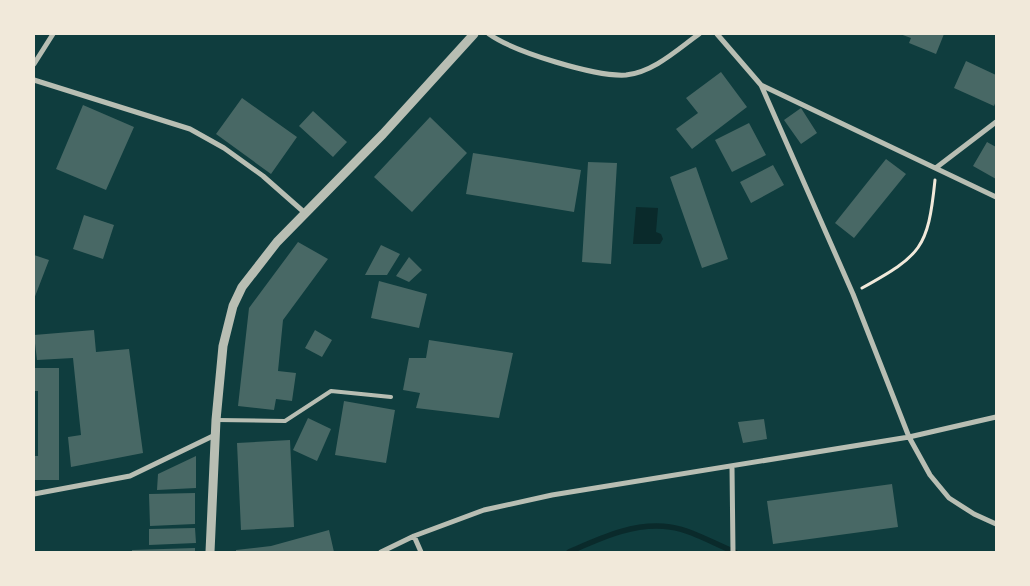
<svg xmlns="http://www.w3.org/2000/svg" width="1030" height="586" font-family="'Space Grotesk',sans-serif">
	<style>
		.water { fill: #0a2a2b }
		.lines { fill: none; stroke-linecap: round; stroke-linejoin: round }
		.stream { stroke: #0a2a2b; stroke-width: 5.5 }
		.building { fill: #486865 }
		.path { stroke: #f1e9da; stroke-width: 3 }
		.service { stroke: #b8beb3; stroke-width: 4 }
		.minor { stroke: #b8beb3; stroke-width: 5 }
		.tertiary { stroke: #b8beb3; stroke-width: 9 }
	</style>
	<rect width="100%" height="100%" fill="#0f3d3e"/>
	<path class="water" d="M636 207 658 208 656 232 661 234 663 239 660 244H633Z"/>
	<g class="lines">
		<path class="stream" d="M569 552C601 538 634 522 670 527 692 530 714 544 735 552"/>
	</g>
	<path class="building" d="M900 34H944L936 54 909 43 911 38Z
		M966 61 996 75V101L994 106 954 88Z
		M721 72 747 107 692 149 676 129 698 113 686 98Z
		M242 98 297 137 271 174 216 134Z
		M83 105 134 127 106 190 56 169Z
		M801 108 817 133 801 144 784 120Z
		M313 111 347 142 333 157 299 126Z
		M430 117 467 153 412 212 374 177Z
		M749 123 766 155 732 172 715 140Z
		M987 142 996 147V179L973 166Z
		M473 153 581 170 574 212 466 194Z
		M886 159 906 174 854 238 835 223Z
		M588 162 617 163 611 264 582 262Z
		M773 165 784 185 751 203 740 182Z
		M696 167 728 259 702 268 670 177Z
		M84 215 114 225 103 259 73 249Z
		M298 242 328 259 283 320 278 371 296 373 292 401 276 399 274 410 238 406 249 308Z
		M381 245 400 254 387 275H365Z
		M34 255 49 260 34 299Z
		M409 257 422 270 409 282 396 276Z
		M379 281 427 294 419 328 371 318Z
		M94 330 96 352 129 349 143 453 71 467 68 437 81 435 73 358 37 360 34 335Z
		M315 330 332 340 322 357 305 348Z
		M429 340 513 353 499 418 416 408 420 393 403 390 409 358H426Z
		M34 368H59V480H34V456H38V391H34Z
		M344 401 395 410 386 463 335 455Z
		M308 418 331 429 317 461 293 450Z
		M764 419 767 439 743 443 738 422Z
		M290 440 294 527 241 530 237 443Z
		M196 456V488L157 490 158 474Z
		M892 484 898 527 773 544 767 501Z
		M195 493V524L150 526 149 494Z
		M195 528 196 543 149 545V529Z
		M329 530 334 552H236V550L271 546Z
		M195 548V552H132V550Z"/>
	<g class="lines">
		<path class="path" d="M862 288C921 255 928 249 935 180"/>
		<path class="service" d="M217 420 285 421 331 391 391 397"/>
		<path class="minor" d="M489 34C514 52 596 77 626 75 654 72 678 49 699 34
			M717 34 761 85 853 294 909 437 930 475 949 498 974 514 996 524
			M34 64 53 34
			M34 80 190 129 224 148 263 176 305 213
			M761 85 996 197
			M937 167 996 122
			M732 467 733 552
			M34 494 130 476 215 435
			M414 536 421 552
			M381 552 414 536 484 510 552 495 909 437 996 417"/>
		<path class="tertiary" d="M210 552 216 420 223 346 233 306 242 287 277 242 383 134 474 34"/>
	</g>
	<rect width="1030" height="586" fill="none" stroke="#f1e9da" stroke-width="70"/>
</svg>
